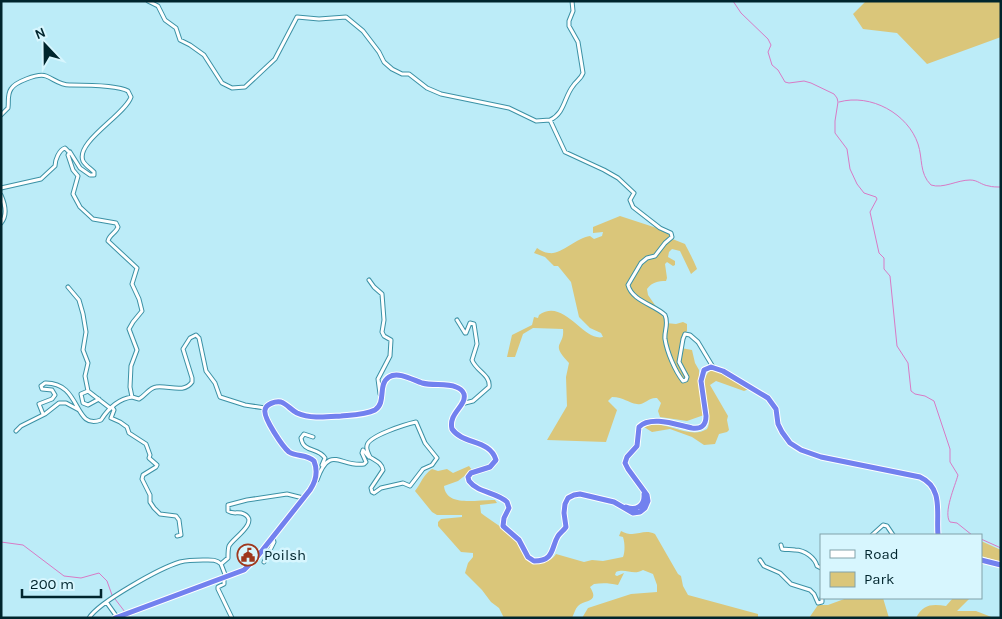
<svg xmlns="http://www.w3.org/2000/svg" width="1002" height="619" font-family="Karla,sans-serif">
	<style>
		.green { fill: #dac67a }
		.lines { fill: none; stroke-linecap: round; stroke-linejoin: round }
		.stream { stroke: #d87ac5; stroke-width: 1 }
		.minor-casing { stroke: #3b91a5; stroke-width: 5 }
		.highway-casing { stroke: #fff; stroke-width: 7 }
		.minor { stroke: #fff; stroke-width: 3 }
		.highway { stroke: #7281ef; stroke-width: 5 }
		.labels { text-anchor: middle; stroke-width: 5; stroke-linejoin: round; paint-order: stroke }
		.poi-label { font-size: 15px; fill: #00252d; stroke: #d7f6fe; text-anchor: start }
	</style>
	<rect width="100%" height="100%" fill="#bcecf8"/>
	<path class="green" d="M866 1H1001V37L927 64 897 33 863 29 853 14Z
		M620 216 669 232 670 238 685 244C688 250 695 263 697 269L691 274 680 251 672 249 669 252 668 257 675 261V265L673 266 667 262 665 264 667 278 666 281C658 281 652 282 647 289L648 295 666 321V323L676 324 683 322 687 324V331L684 334 681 348 692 350 695 363 699 370V388L704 415 687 421 660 417 658 411 661 403 657 398C648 397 644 406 637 404 628 403 624 397 612 397L608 401 617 410 606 442 547 440 567 406 566 377 569 363C549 342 565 347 563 329L533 328 523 334 515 357H507L512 335 532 325 534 317 538 318 539 315C564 297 583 342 603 337L601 333 590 328 579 317 571 282 558 266H554L545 257 534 253 537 248C540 250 545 253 549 253 561 255 576 238 590 236L594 239 602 236 603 232 593 233V227Z
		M711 370H716L749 389 744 391 716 381 710 385 728 416 727 420 729 430 727 432 719 434 715 444 704 445 692 437 670 429 652 432 644 427C664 417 688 441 707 429 716 413 694 382 711 370Z
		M469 466 472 470 458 481 444 486C446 508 479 499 495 500L497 503 480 505 481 513C489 519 512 534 517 539 526 551 522 567 543 562 548 561 553 559 556 554L584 562 592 560 603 561 623 557C625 552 625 543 623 537L619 536 621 531C636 539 642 528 655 534L678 574 681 576 683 586 688 595 758 614V618H582L588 608 631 594 657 592V585L653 574 643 570C633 576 626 568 616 572L615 575 617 576 624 573 618 585C609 583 602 583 594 584L590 587C600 603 585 599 578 606 575 609 574 614 572 618H504L499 608 491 602 482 590 465 573 468 563 473 557V553L461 552 438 526V522L441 519 462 517V515H437L432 512 415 491C422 482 422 476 432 469L438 471 447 469 453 473Z
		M981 541 1001 550V562L981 556Z
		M847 598H883L889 618H809L818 605H828Z
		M953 598H970L957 611H976L994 618H916C923 604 932 604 946 606Z"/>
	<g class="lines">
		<path class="stream" d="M733 1 741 13 768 39 771 45 768 52 772 65 778 70 785 82 789 83 804 81 811 83 834 94 837 98 838 102 835 121V133L847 149 850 169 857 184 864 193 876 197 877 199 870 212 879 253 884 258V269L890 276 897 346 908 363 911 391 915 394 925 396 934 401 950 449V462L958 475C955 486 943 513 950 522L957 523 972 535
			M839 102C871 93 908 114 918 144 923 159 919 173 931 185 943 189 957 180 970 180 978 180 981 185 989 186 992 187 997 187 1001 187
			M981 539 1001 548
			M1 542 23 545 64 576 81 578 99 573 107 581 112 595 125 612"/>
		<g class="minor-casing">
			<path id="minor" d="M148 1 158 6 165 20 176 28 180 40 190 45 204 55 222 83 232 88 245 87 275 59 297 17 319 19 346 17 363 31 379 52 384 62 392 69 402 74H409L427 88 441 94 509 108 536 121 550 120
				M572 1 573 11 569 21V26L578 42 583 73C581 79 576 81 573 86 564 97 565 113 550 120L565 152 604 170 618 178 634 193 630 200 633 207 660 228 671 233 672 237 665 243 655 256 647 258 641 263 628 285C632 301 655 305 665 315 669 324 664 331 665 339 667 352 675 371 683 381L686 380 687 377 679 362 683 339 685 334 690 335 698 342 713 367
				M1 115 8 108C9 101 7 95 11 89 15 82 38 73 46 76 54 79 61 86 71 85 84 85 117 85 128 91L131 97C125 115 75 142 83 161 85 165 90 168 94 172V175H90L80 168 70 152 68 155 73 170 78 176 73 194 80 207 93 219 116 223 118 227C116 233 109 235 108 241L137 268 132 284 139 299 142 311 133 322 129 329 137 350 131 366 130 387 132 397 139 399C146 395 149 388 156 387 168 385 184 394 192 382V378L183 349 190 338 196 335 199 338 206 371 215 383 220 397 245 405 265 408
				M1 188 41 179 55 166C55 160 59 150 65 148L69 152
				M1 195C5 204 8 215 1 223
				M369 280 374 287 382 294 384 320 382 332 384 336 391 340 390 356 378 379 380 394
				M68 287 79 300 83 314 86 332 83 350 88 363 85 376 88 391 110 408
				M457 320 465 333
				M88 391 81 394 83 403 88 405 99 399
				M461 404 473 401 489 387C491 375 476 371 472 360L477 344 474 324 470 323 466 333
				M112 407 114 410 111 418 120 422 127 427 129 433 146 444 150 455 149 458 157 465 156 467 143 475 142 479 150 495V502L154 508 160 514 176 516 179 520 181 535 177 536
				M43 414 39 404 52 399 55 395 52 390 42 389 41 386 45 383C82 382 73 431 101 420 108 409 118 399 132 397
				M16 431 21 426 45 414 59 403H66L79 410
				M313 437 304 434 301 438C303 453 318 447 325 458L322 465
				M370 457C369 455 366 449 367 446 367 436 407 424 416 422L425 443 437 458 432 465 423 469 410 486 403 483 381 488 374 493 372 492 371 488 383 470C382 463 376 461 370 457
				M317 480C330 443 341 468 364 464L366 462 362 453 363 450 369 457
				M872 535 883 525 887 526 893 535
				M781 545 782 549C787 550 791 549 795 550 805 550 815 558 817 566L821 568
				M760 560 764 566 780 573 791 584 810 590 814 594 818 603 822 602V598
				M264 562 274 542 273 538
				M226 577 221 564 228 558C228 554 228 549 229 546 232 539 260 522 244 514 238 511 234 515 228 511V505L247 500 287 494 303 498
				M224 578V584L218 587V589L232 618
				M107 603 117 617
				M89 618C99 602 160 568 180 562 188 560 196 560 203 560 210 560 216 559 221 564"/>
		</g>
		<g class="highway-casing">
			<path id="highway" d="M626 507C636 511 645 506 644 494
				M981 560 1001 565
				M115 618 244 570 257 557 310 490C316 481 318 471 314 461 307 454 297 457 289 452 283 447 263 418 265 410 266 404 275 401 281 402 287 404 291 410 297 413 311 419 326 417 341 416 352 415 365 415 375 410 387 402 377 385 389 377 398 371 413 380 422 383 433 386 446 383 456 387 459 388 463 391 464 394 467 406 448 413 452 429 463 445 490 439 496 460L490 467 471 473 468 477 469 481C478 493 496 492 507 502L509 508 504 518 503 526 519 540 528 557 534 561C555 561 551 547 558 536 560 533 564 530 566 527L564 513 565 504 568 498 574 495 580 494 614 502 633 513 640 512 645 508 648 501 647 495 628 469 625 463 627 457 637 446 639 427C651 415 677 425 692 428 701 429 706 426 706 416L701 381 704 370 711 367 723 371 768 398 776 409 778 424 782 432 790 443 801 450 821 457 920 477C944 488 936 514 938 535"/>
		</g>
		<use href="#minor" class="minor"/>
		<use href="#highway" class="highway"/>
	</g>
	<defs>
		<g id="civic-ring" transform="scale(1.125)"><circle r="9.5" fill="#d7f6fe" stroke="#9f371d" stroke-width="1.5"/><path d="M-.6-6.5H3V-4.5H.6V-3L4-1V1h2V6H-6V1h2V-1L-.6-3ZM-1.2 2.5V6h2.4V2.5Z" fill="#9f371d"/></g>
	</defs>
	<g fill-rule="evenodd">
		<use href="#civic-ring" x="248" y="555"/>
	</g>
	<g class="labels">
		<g class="poi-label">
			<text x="264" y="560">Poilsh</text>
		</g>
	</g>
	<rect width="1002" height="619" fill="none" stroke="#00252d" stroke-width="5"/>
	<rect x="820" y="534" width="162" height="65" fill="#d7f6fe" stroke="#81a2aa"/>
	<rect x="830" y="550" width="25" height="8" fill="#ffffff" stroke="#81a2aa"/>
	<text x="864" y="559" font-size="15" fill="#00252d">Road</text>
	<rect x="830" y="572" width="25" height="15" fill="#dac67a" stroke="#81a2aa"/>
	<text x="864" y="584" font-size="15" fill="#00252d">Park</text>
	<g transform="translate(45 45) rotate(338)" stroke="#d7f6fe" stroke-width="4" paint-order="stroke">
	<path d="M0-4L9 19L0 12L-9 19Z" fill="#00252d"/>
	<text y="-8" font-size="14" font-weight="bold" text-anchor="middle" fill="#00252d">N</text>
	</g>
	<path d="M22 589v8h79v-8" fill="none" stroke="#00252d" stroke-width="2.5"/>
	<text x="30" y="589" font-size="15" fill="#00252d" stroke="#d7f6fe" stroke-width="4" paint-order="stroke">200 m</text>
</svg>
